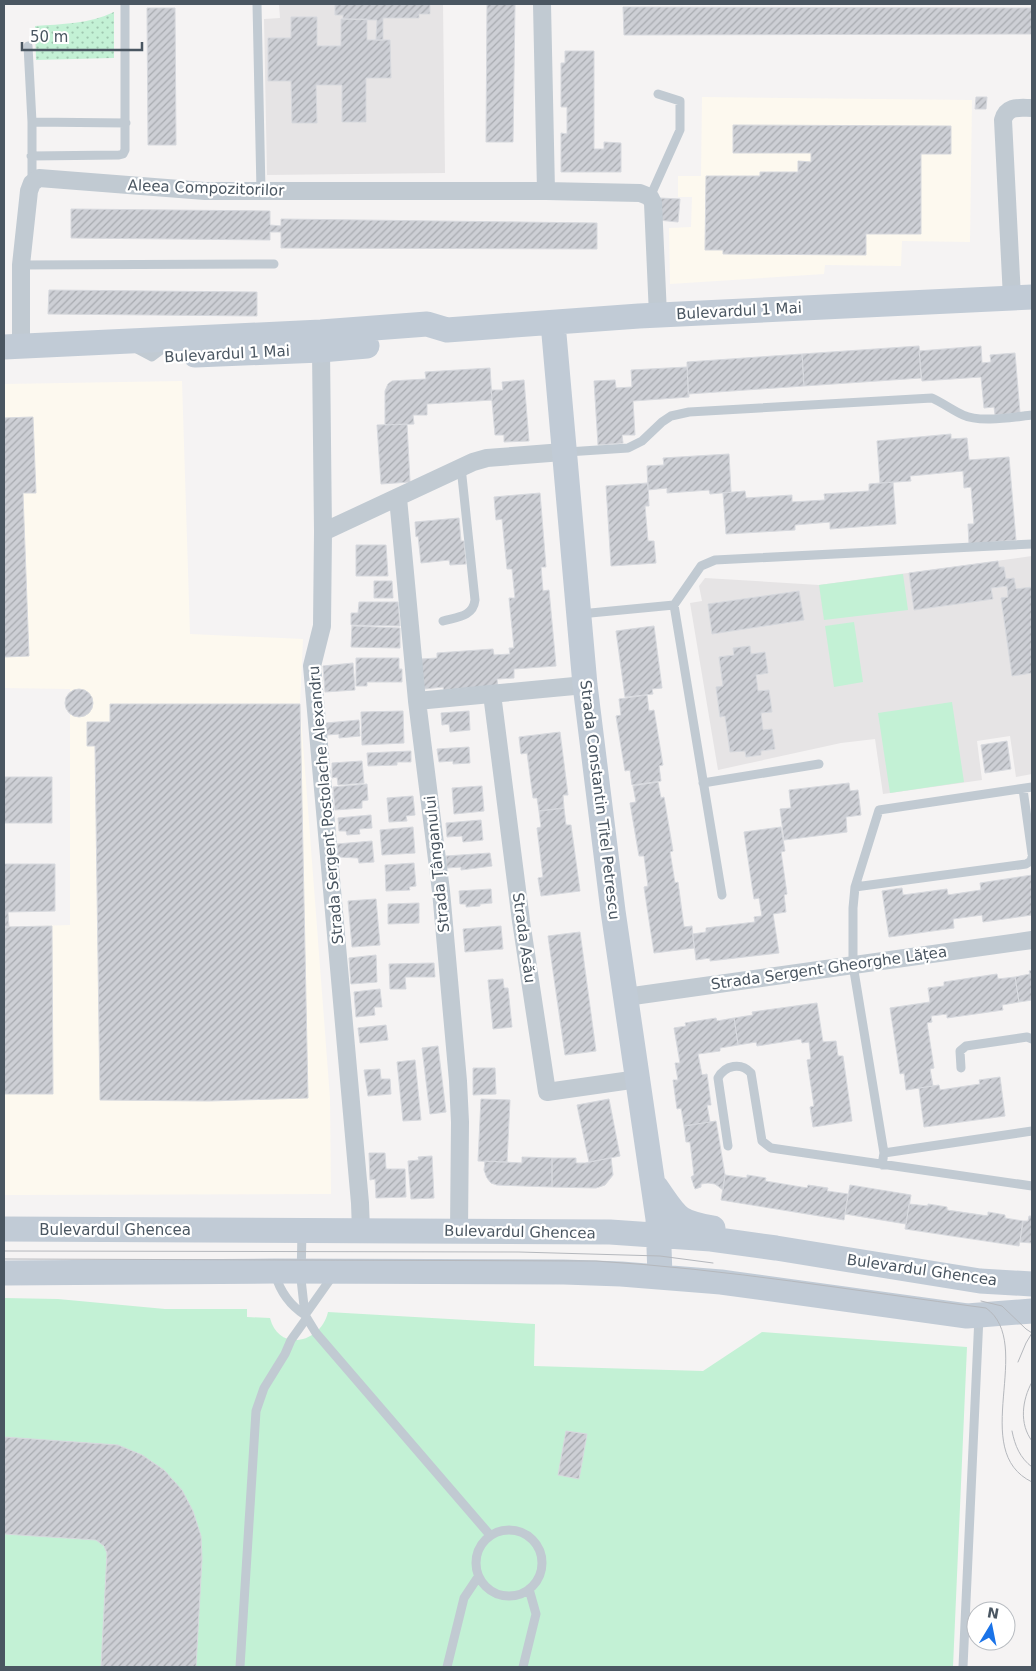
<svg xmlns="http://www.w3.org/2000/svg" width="1036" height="1671" font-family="'DejaVu Sans',sans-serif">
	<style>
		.commercial { fill: #fdf9ef }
		.education { fill: #e6e4e5 }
		.park { fill: url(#park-dots) }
		.garden { fill: #c3f1d5 }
		.building { fill: url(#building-hatch); stroke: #d7d9de }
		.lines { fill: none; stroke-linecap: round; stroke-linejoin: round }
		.lane { stroke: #c1cad2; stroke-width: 9 }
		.street { stroke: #c1cad2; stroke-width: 18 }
		.secondary { stroke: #c1cbd6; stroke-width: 25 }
		.tram { stroke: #b5b8bd; stroke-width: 1 }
		.labels { text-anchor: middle; stroke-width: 4.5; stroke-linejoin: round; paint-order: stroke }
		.street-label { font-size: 15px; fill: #4a5661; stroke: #fff }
	</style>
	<defs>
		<pattern id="park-dots" width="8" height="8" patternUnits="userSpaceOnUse" patternTransform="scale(1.25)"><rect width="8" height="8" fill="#c3f1d5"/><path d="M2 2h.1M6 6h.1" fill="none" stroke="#a0c6b0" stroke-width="1.8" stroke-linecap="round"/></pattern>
		<pattern id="building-hatch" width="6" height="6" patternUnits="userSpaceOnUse" patternTransform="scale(1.25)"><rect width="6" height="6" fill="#cdcfd5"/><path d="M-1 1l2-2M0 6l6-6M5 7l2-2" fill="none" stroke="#a8abb0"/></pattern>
	</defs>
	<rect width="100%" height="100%" fill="#f5f3f3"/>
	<path class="commercial" d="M702 97 972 100 970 242 902 241 901 266 825 265 824 274 670 284 669 228 691 227 692 197H678V176H701Z
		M182 381 190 634 303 639 300 704 330 1098 331 1194 4 1195V927L70 925V689L4 688V384Z"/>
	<path class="education" d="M279 4H443L445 173 267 175 264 19 280 18Z
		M1032 556V774L1016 777 1010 736 977 741 982 780 883 794 875 739 841 743 718 770 690 603 702 601 699 586 705 578 819 585Z"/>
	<path class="park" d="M114 12V58L36 60 35 26C62 24 89 24 114 12Z"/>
	<path class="garden" d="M903 574 908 610 824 620 819 585Z
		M854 622 863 682 834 687 825 626Z
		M952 702 964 782 890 793 878 713Z
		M4 1298 58 1299 165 1309H247V1317L270 1318C279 1353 321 1343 328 1312L535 1324 534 1366 703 1371 762 1332 967 1347 953 1667H4Z"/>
	<path class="building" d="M335 4H430V14H419V18H383V40H376L377 20 343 19V15H335Z
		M487 4H515L513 142H486Z
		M623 7 1032 8V34L624 35Z
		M147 8H175L176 145H148Z
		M291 17H317V46H341V19H367V40H390L391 78H366V122H342V85H316L317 123H292L291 81H268V38H291Z
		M565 51H594V149H604V142L621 143V172H561V133L567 134V107H561V63H565Z
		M976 97H987L986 109H975Z
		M733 125 951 126V154H921V234H866V255L723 254V250H705L706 176H760V172H798V161L811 162V153H733Z
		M660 198 680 199 678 222 658 220Z
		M71 209 270 211V225L281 226V219L597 223V249L281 248V232H270V240L71 238Z
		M49 290 257 292V316L48 314Z
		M919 346 921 378 804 386 802 354Z
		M981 346 982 363 991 362 990 355 1015 353 1020 413 995 415 994 407 984 408 981 377 922 381 919 351Z
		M802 354 804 386 688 394 687 362Z
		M687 367 689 397 633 401 635 435H622L623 443 598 445 594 381 615 380 616 388 632 387 631 370Z
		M490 368 492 400 427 404V415H413L414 424 385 425V391L388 384 392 381 426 379 425 372Z
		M524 380 529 441 504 442V435H495L491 390H503L502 382Z
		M33 417 36 493H23L29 656 4 657V418Z
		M407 424 410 482 381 484 377 425Z
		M951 434V439L967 438 969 460 1009 457 1016 540 969 544 968 524H974L971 487 964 488 963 471 910 476 911 481 880 483 877 441Z
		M729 454 731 492 710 494 709 490 667 493V488L648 490 647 466 664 465 663 458Z
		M893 482 896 524 830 529V522L795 525V530L726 534 723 493 745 491 746 498 792 495V502L825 500 824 494 869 491V484Z
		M648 483 649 506H645L648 541H654L656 563 611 566 606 486Z
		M540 493 546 567H541L543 591 549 590 556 666 514 669V678L497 679 498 687 444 692 443 687 424 689 421 659 437 658V653L493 649 494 655 510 654 509 648H514L509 598H515L512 569H507L502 519 496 520 494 497Z
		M459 518 461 541H464L466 564 450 565 449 560 421 563 418 536 416 537 415 522Z
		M356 545H386L388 576H356Z
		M998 561 999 567H1004L1006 579 1014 578 1016 589 1032 587V673L1012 676 1001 598 1008 597 1007 586 991 588 993 599 914 610 909 573Z
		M374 581H392L393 598H374Z
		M799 591 804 620 712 634 708 604Z
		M359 602H398L400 626 351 625V613H358Z
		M352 626 400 628V648L351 647Z
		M654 626 662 688 652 689 653 694 625 697 616 631Z
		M750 646 751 654 765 652 768 673 756 675 758 691 769 690 772 712 761 713 763 730 772 729 775 749 761 751V755L746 757 745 751 730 752 725 716 720 717 716 687 723 686 719 657 734 655 733 648Z
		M356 658H399V669H402V682H367V686H356Z
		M353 663 355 690 325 692 323 666Z
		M65 703a14 14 0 1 1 28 0a14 14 0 1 1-28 0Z
		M647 695 649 711 654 710 663 765 659 766 661 781 632 785 630 770 625 771 616 716 621 715 619 699Z
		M110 704H300L308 1098 209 1101 100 1100 95 746H87V722H110Z
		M403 711 404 743 362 745 361 712Z
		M469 711 470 730 450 732 449 724 442 725 441 713Z
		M359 720 360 736 339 738V734L327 735 326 723Z
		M560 732 568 795H563L564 808 539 811 537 798H533L527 753 521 754 519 737Z
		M1007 741 1011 769 985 773 981 745Z
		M469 747 470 763 453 764V761L439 762 437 749Z
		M411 751V762H397V765L368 766 367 753Z
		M362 761 364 783 338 785 337 777 332 778V763Z
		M4 777H52V823H4Z
		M658 782 661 798 664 797 673 851 670 852 675 883 678 882 684 927 692 926 694 948 654 953 644 887 648 886 644 856H639L630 803 636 802 633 786Z
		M849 783 850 791 858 790 861 815 846 817 847 832 784 840 780 809 791 808 789 790Z
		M367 784 368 800 362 801V808L335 810 333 787Z
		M482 786 484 811 454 814 452 788Z
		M413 796 415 815 406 816 407 821 389 822 387 798Z
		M564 808 566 825H571L580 891 541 896 538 878 543 877 537 828 541 827 539 811Z
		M371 815 372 828 359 829 360 834 347 835 346 831H339L338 818Z
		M481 820 483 840 463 842 462 836 447 837 446 823Z
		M413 827 415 853 382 855 380 830Z
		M781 827 785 851 781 852 787 894 784 895 786 912 773 914 779 953 710 961V958L696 960 693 934 706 932V928L755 922 754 917 762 916 759 898 754 899 744 832Z
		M372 841 374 862 359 863 358 858 338 857 337 844Z
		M490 853 492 866 461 870V867L447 868 446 856Z
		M414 863 416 886 409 887 410 890 386 891 385 865Z
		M4 864H55V911L8 912 9 927H4Z
		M1032 875V915L983 922 982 915 953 919 954 928 889 937 882 891 902 888 903 895 947 889 948 895 981 890 980 883Z
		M491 889 492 903 480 904V906L466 907V904H460L459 891Z
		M376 899 380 945 352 947 348 901Z
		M419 903V923L388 924V904Z
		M52 926 53 1094H4V927Z
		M501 926 503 949 465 952 463 929Z
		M580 932 596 1051 565 1055 548 936Z
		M376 955 377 982 351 984 349 958Z
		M434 963 435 977H405L406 989H390L389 964Z
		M1032 970V1000L1019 1002 1015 977 1030 974 1029 971Z
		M997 974 998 979 1015 977 1019 1002 1002 1005 1003 1010 947 1018V1014L931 1016 932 1022 927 1023 934 1068 930 1069 933 1086 906 1090 904 1073 900 1074 890 1008 930 1002 928 988 944 986V982Z
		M503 979 504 988H508L512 1027 493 1029 488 980Z
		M380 989 382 1007H374L375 1015 356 1017 354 992Z
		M817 1003 823 1042 836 1041 838 1056H843L852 1121 813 1127 810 1107 814 1106 807 1060 811 1059 809 1042 802 1043 801 1039 757 1046 756 1042 738 1045 734 1018 753 1015 752 1012Z
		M716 1018 717 1021 734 1018 738 1045 720 1048V1051L698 1054 702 1075 707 1074 711 1105H707L710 1122 684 1126 681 1108 677 1109 673 1080H678L675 1063H680L674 1028 686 1026 685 1023Z
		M386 1025 388 1040 360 1043 358 1028Z
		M438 1046 446 1112 430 1114 422 1048Z
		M415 1060 421 1120 403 1121 397 1062Z
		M473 1068H495L496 1094 473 1095Z
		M380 1069 381 1079H390L391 1094 368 1096 364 1070Z
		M1000 1077 1005 1116 924 1127 919 1088 939 1085 940 1090 980 1084 979 1080Z
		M481 1099 510 1100 507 1162 478 1161Z
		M609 1099 620 1156 589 1162 577 1105Z
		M716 1121 725 1175 723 1190 715 1184 708 1183 701 1184V1187L695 1189 691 1177 694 1175 690 1142H686L684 1126Z
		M369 1153H385L386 1169H405L406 1197 376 1198 375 1179 370 1180Z
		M432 1156 434 1198 411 1199 408 1161 419 1160 418 1157Z
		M522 1157 552 1158V1187L497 1185 491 1183 487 1178 484 1170 485 1161 522 1163Z
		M552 1158H576V1163H585L611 1158 613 1175 605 1185 596 1188 552 1187Z
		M725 1175 747 1178V1175L766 1178 765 1181 807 1188 808 1185 828 1188 827 1191 848 1194 844 1220 721 1200Z
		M850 1185 911 1195 906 1224 845 1214Z
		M909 1204 928 1206V1204L947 1207V1210L988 1216V1212L1005 1215V1218L1023 1221 1019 1246 905 1229Z
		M1029 1216H1032V1243L1020 1242 1023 1221H1028Z
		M566 1431 587 1434 579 1479 558 1475Z
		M4 1437 118 1445 142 1455 164 1470 182 1490 193 1511 201 1536 202 1559 196 1667H101L107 1553 104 1546 96 1540 4 1534Z"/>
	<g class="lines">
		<path class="lane" d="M257 4 261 191
			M28 46 32 122V183
			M32 122 126 123
			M31 156 119 155 123 154 125 150V4
			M650 197 680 130V101L658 94
			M21 265 274 264
			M135 348 152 357 168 345
			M567 452 628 448 642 441 662 422 671 416 689 412 932 398C943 403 952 410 963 415 980 423 1013 417 1032 415
			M674 605 722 895
			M580 614 674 605 701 566 715 560 1032 544
			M443 621C457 617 473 617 475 600L461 467
			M703 783 819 764
			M1023 789 1032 854
			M855 887 1026 864 1031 861 1032 857
			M961 1068 960 1051 966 1046 1027 1037 1032 1039
			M728 1146 718 1078C725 1065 741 1062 751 1073L761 1135 762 1141 771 1148 1032 1186
			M884 1153 1032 1131
			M882 1165 884 1153 853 965V908L855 887 879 810 1032 787
			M302 1231 301 1279 305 1315 316 1333 490 1535
			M275 1274C280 1291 291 1306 305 1315
			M305 1315 334 1274
			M476 1563a33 33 0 1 1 66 0a33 33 0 1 1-66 0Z
			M240 1667 256 1411 264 1388 285 1354 291 1340 306 1319
			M447 1667 464 1598 478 1577
			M523 1667 536 1614 529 1589
			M963 1667 979 1316"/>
		<path class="street" d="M542 4 546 191
			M1012 298 1003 120C1007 105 1020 108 1032 108
			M21 347V265L29 191 32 183 39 178 205 191H546L640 193 650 197 653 203 658 315
			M321 350 323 532 322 626 312 666 360 1203 361 1231
			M398 498 417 701 441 891 458 1081 460 1122 459 1231
			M323 532 473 462 487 458 563 452
			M492 694 521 921 547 1092 638 1079
			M417 701 585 685
			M626 997 1032 940"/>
		<path class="secondary" d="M553 323 585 685 613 911 658 1219 660 1276
			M4 347 321 332 427 324 447 330 639 316 1032 297
			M195 355 321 350 367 346
			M656 1187C677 1217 676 1222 713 1228
			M4 1229 610 1232 711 1239 776 1248 980 1281 1032 1284
			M4 1273 274 1271 564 1272 621 1274 721 1282 967 1316 1032 1311"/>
		<path class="tram" d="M4 1251 519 1252 660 1256 713 1263
			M4 1259 596 1261C727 1269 856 1291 986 1308 1036 1344 967 1451 1032 1482
			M981 1301 1002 1306 1026 1329 1032 1333
			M1018 1362 1026 1343 1032 1333
			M1032 1382C1022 1400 1019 1424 1032 1441
			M1012 1431C1015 1446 1020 1458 1032 1467"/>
	</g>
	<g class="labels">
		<g class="street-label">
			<text transform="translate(206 188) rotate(2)" y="5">Aleea Compozitorilor</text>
			<text transform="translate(739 311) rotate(-3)" y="5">Bulevardul 1 Mai</text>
			<text transform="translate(227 354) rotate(-3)" y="5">Bulevardul 1 Mai</text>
			<text transform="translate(600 800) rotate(83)" y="5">Strada Constantin Titel Petrescu</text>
			<text transform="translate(326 805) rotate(-95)" y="5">Strada Sergent Postolache Alexandru</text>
			<text transform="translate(437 864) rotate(-96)" y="5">Strada Țânganului</text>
			<text transform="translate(524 938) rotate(82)" y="5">Strada Asău</text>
			<text transform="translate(829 968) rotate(-8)" y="5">Strada Sergent Gheorghe Lățea</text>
			<text x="115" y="1235">Bulevardul Ghencea</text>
			<text transform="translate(520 1232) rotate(1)" y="5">Bulevardul Ghencea</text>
			<text transform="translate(922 1270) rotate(8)" y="5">Bulevardul Ghencea</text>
		</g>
	</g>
	<rect width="1036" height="1671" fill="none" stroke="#4a5661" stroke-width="10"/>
	<g transform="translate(991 1626) rotate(10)"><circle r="24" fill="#ffffff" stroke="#b7bbc0"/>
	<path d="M0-4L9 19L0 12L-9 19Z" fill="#1a73e8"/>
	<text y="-8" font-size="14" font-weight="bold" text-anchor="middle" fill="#4a5661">N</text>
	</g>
	<path d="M22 42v8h120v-8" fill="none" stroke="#4a5661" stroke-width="2.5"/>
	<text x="30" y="42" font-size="15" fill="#4a5661" stroke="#ffffff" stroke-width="4" paint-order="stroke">50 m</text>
</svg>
